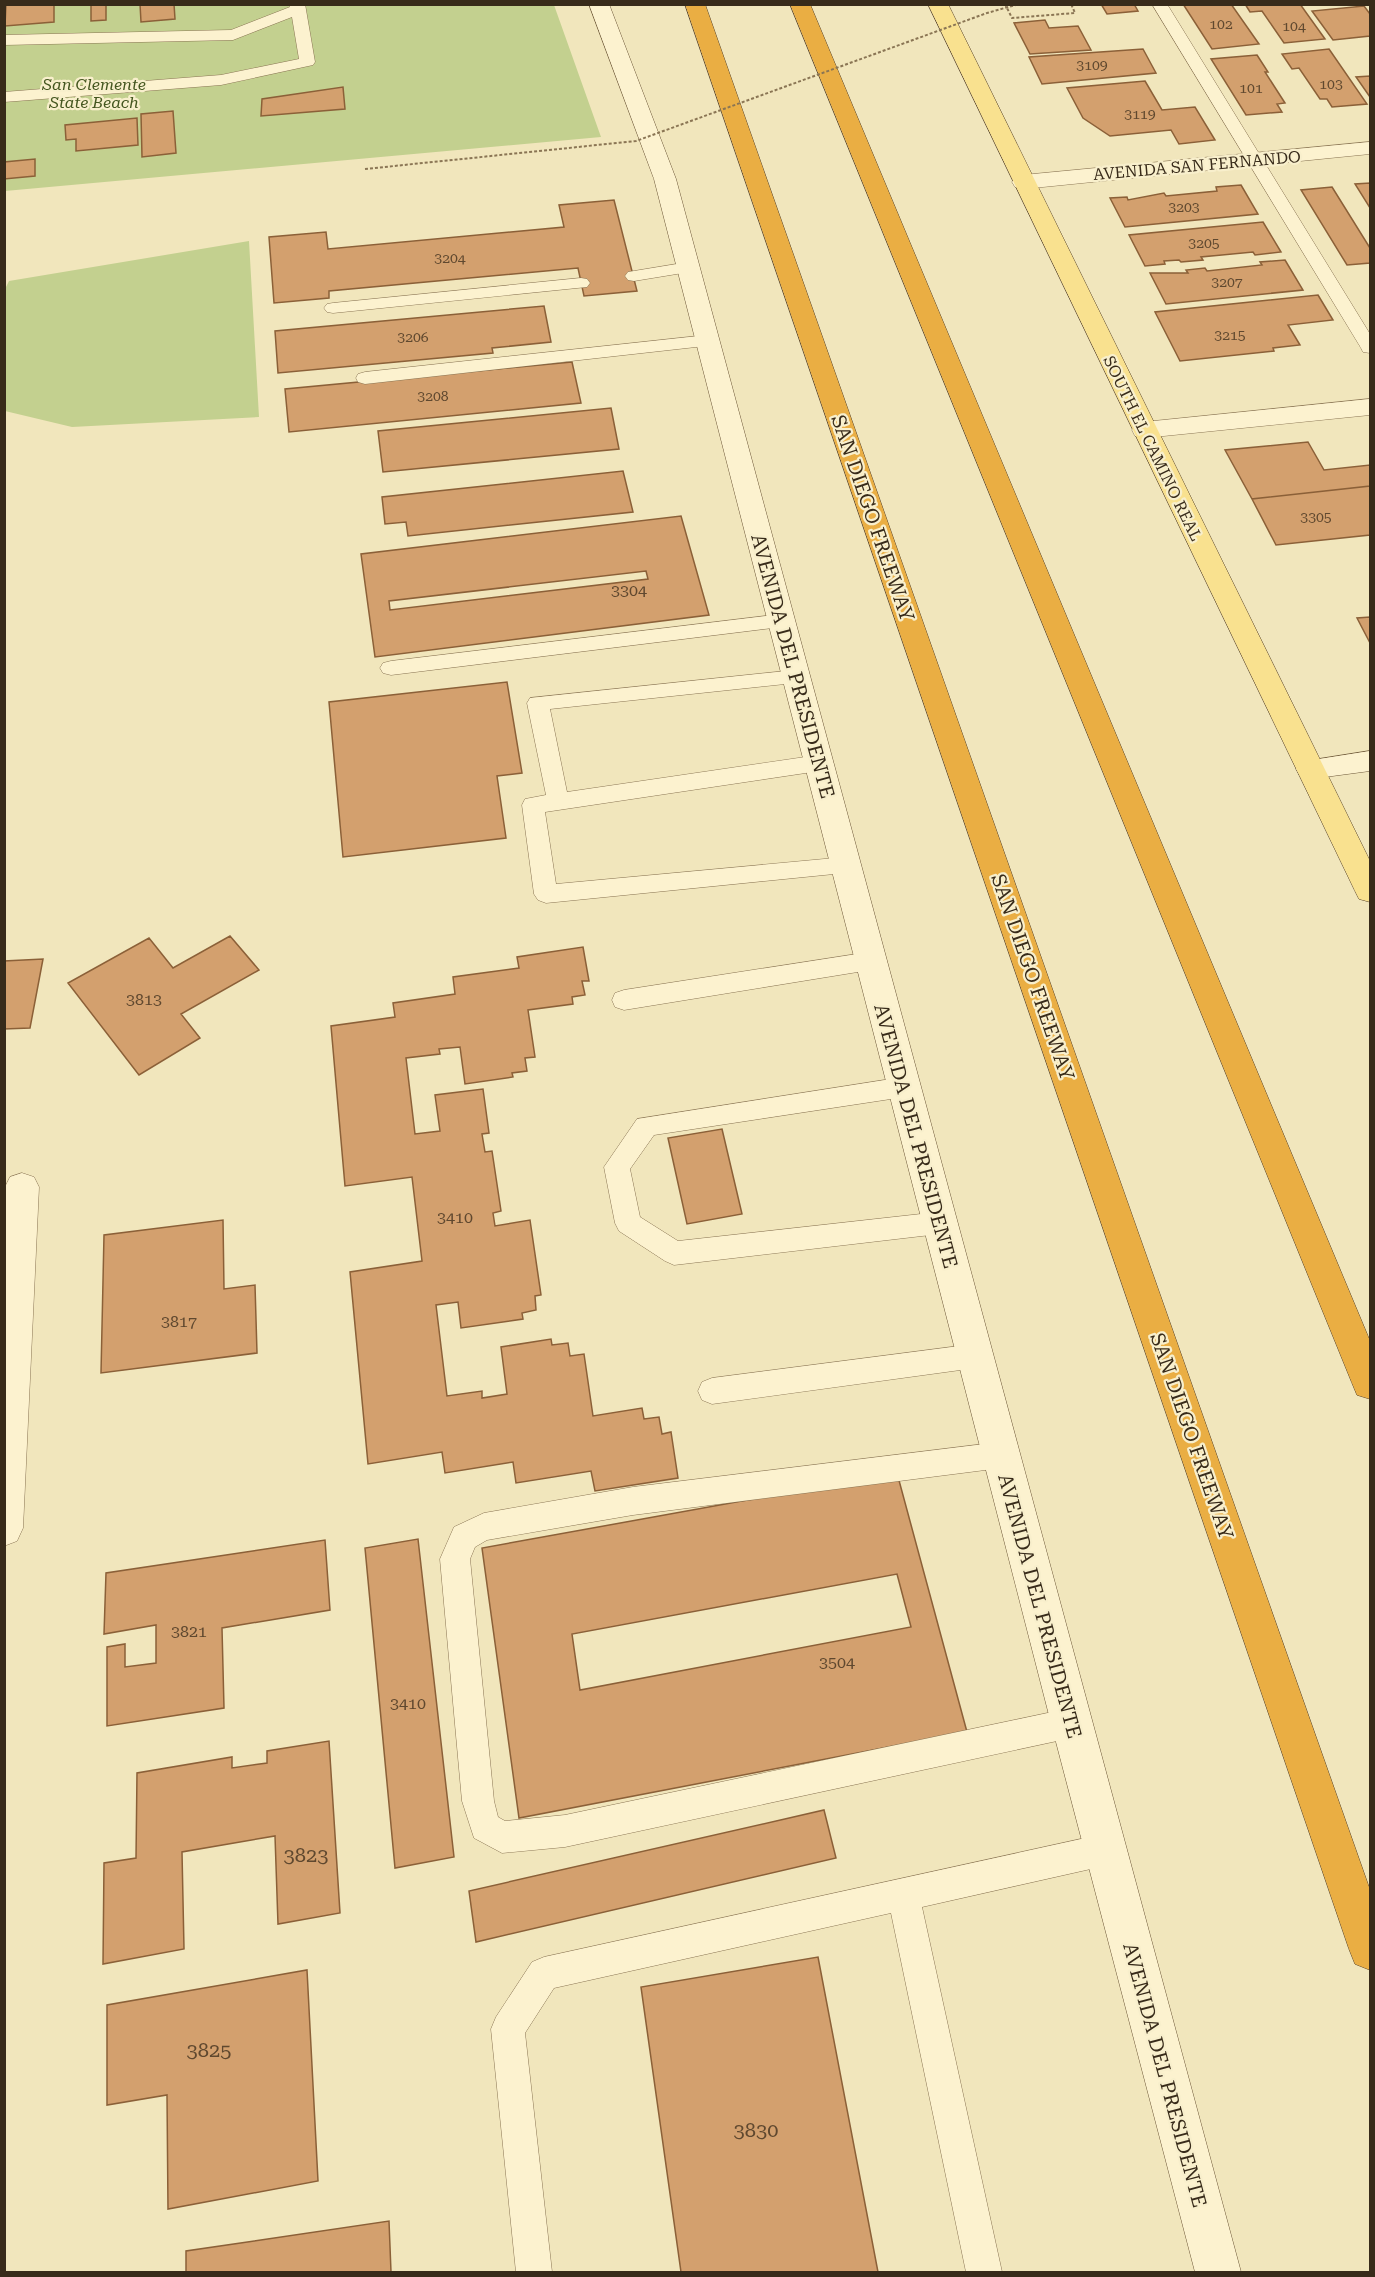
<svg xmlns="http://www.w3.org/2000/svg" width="1375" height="2277" font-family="'Roboto Serif',serif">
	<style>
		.green { fill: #c3d08f }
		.building { fill: #d3a06e; stroke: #8b6038; stroke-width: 1.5; fill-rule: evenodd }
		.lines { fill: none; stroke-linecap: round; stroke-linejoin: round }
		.lane-casing { stroke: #8a7554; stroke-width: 1 }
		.street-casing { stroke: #8a7554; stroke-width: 1 }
		.secondary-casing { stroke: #6c5637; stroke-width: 1 }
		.primary-casing { stroke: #574229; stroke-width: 1 }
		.highway-casing { stroke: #574229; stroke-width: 1 }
		.path { stroke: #8a7554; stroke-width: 2; stroke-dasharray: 3 2; stroke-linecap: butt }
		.lane { fill: #fcf2cf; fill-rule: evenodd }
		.street { fill: #fcf2cf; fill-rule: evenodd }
		.secondary { fill: #fcf2cf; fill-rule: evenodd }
		.primary { fill: #f9e18f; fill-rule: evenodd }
		.highway { fill: #eaae43; fill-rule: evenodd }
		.path-bridge { stroke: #8a7554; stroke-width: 2; stroke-dasharray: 3 2; stroke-linecap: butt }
		.labels { text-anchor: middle; stroke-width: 4.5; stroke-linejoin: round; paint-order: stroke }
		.far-number-label { font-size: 14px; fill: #5f482f }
		.far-park-label { font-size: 16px; font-style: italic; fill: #44561f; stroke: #f8efcc }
		.far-street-label { font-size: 16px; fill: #382b1a; stroke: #f8efcc }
		.number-label { font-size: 16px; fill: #5f482f }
		.street-label { font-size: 20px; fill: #382b1a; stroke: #f8efcc }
		.near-number-label { font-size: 20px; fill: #5f482f }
	</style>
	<rect width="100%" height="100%" fill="#f1e6bc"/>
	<path class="green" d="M5 5H554L601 137 5 191Z
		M249 241 259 417 72 427 5 411 4 291 9 281Z"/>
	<path class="building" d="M6 4H54V22L5 26Z
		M91 4H106V20L91 21Z
		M140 4H174L175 19 141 22Z
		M1101 4H1134L1138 11 1107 14Z
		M1183 4H1231L1259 44 1212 49Z
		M1245 4H1300L1325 39 1284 43 1262 11 1250 12Z
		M1364 6 1370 14V36L1333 40 1312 11Z
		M1045 20 1049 28 1078 26 1091 50 1030 54 1014 23Z
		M1143 49 1156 73 1042 84 1029 57Z
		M1329 49 1367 104 1332 107 1327 99H1320L1299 68 1292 69 1282 54Z
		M1257 55 1268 72H1265L1285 103 1277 104 1282 112 1246 115 1211 59Z
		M1370 76V97L1356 77Z
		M1145 81 1162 110 1195 107 1215 140 1179 144 1171 130 1110 136 1083 118 1067 88Z
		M343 87 345 109 261 116 262 99Z
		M173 111 176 153 142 157 141 114Z
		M137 118 138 145 76 151V139L66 140 65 125Z
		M35 159V176L4 179V162Z
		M1370 183V208L1355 184Z
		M1241 185 1258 214 1125 227 1110 198 1127 197 1128 200 1164 193 1166 196 1217 191 1216 187Z
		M1332 187 1370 248V263L1347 265 1301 190Z
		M614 200 637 291 584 296 578 268 329 291V298L274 303 269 237 326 232 328 249 564 227 559 205Z
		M1263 222 1281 252 1255 255 1253 252 1201 257 1203 260 1181 262 1179 260 1164 261 1165 264 1145 266 1129 235Z
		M1285 260 1303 290 1166 304 1150 273H1188L1186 270 1205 268 1207 271 1262 265 1260 262Z
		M1318 295 1333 320 1288 325 1300 345 1273 348 1274 351 1180 361 1155 312Z
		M544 306 551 342 492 348 493 353 278 373 275 331Z
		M572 362 581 403 289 432 285 389Z
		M611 408 619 449 383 472 378 431Z
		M1308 442 1324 470 1370 465V486L1252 499 1225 450Z
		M623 471 633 512 408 536 406 522 385 524 382 497Z
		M1370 486V535L1276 545 1252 499Z
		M681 516 709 615 375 657 361 554ZM646 571 648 579 390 610 389 601Z
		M1370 617V643L1357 618Z
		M507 682 522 773 497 776 506 838 343 857 329 702Z
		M230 936 259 970 181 1014 200 1038 139 1075 68 983 149 938 173 968Z
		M583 947 589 981H582L585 995 572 997 573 1004 528 1010 535 1057 525 1058 527 1071 512 1073 513 1077 465 1084 460 1047 439 1049 440 1054 406 1058 415 1134 440 1131 435 1095 483 1089 489 1133 482 1134 485 1152 492 1151 501 1211 493 1213 495 1226 530 1220 541 1295 535 1296 536 1310 522 1313 523 1319 461 1328 458 1302 436 1305 447 1396 482 1391V1398L507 1394 501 1347 551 1339 552 1345 568 1343 570 1356 584 1354 593 1416 642 1408 644 1419 659 1417 662 1434 671 1432 678 1478 595 1491 591 1471 516 1483 513 1462 445 1473 442 1452 368 1464 350 1272 422 1261 412 1177 345 1186 331 1026 395 1017 393 1003 455 994 453 977 519 968 517 957Z
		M43 959 30 1028 4 1029V961Z
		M722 1129 742 1214 687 1224 668 1138Z
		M223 1220 224 1289 255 1285 257 1353 101 1373 104 1235Z
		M897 1473 967 1732 519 1818 482 1548ZM897 1574 911 1627 580 1690 572 1634Z
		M418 1539 454 1857 395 1868 365 1548Z
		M325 1540 330 1610 222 1628 224 1708 107 1726V1647L125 1644V1667L156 1663V1625L104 1634 106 1573Z
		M329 1741 340 1913 278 1924 275 1836 182 1852 184 1949 103 1964 104 1863 136 1858 137 1773 232 1757V1768L267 1763V1751Z
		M824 1810 836 1858 476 1942 469 1891Z
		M818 1957 878 2272H681L641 1987Z
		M307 1970 318 2181 168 2209 167 2095 107 2105V2005Z
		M389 2221 391 2272H186V2251Z"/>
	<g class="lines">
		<g class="lane-casing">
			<path id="lane" d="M289 4H305L315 62 313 65 221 85 4 102V92L221 75 299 59 292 17 233 40 4 45V35L231 30 290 7Z
				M1152 4H1167L1370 334V353L1363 352 1361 348Z
				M689 262 695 263 698 267 695 271 634 281 628 280 625 276 628 272 634 271Z
				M581 278 587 279 590 283 587 287 333 313 327 312 324 308 327 304 333 303Z
				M708 335 714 337 717 341 714 345 365 384 358 382 356 378 358 374 365 372Z
				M782 614 789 616 792 621 789 626 391 675 383 673 380 668 383 663 391 661Z
				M796 670 804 672 807 677 804 682 550 709 567 792 819 755 827 757 830 763 827 769 819 771 545 812 556 884 846 857 854 860 858 866 854 872 546 903 538 900 534 894 522 805 525 799 546 795 527 703 530 698Z
				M870 952 878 954 882 961 878 968 870 970 624 1010 615 1007 612 1000 615 993 624 990Z
				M904 1077 913 1080 917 1087 913 1094 904 1097 654 1135 630 1169 640 1217 678 1241 939 1212 948 1215 952 1223 948 1231 939 1234 674 1265 665 1261 619 1231 615 1223 604 1167 637 1119Z
				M975 1344 985 1347 989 1356 985 1365 975 1368 712 1404 702 1400 698 1391 702 1382 712 1378Z
				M1001 1442 1011 1446 1015 1455 1011 1464 1001 1468 633 1515 487 1540 475 1547 470 1559 494 1801 498 1817 505 1821 565 1815 1071 1708 1082 1712 1086 1723 1082 1734 1071 1738 565 1847 502 1853 474 1838 462 1801 440 1559 454 1527 484 1513 633 1487Z
				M1104 1834 1115 1839 1120 1850 1115 1861 1104 1866 922 1907 1002 2272H966L891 1913 554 1988 525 2033 552 2272H516L491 2029 496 2017 532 1962 544 1957Z"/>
		</g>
		<g class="street-casing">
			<path id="street" d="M1370 142V154L1023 189 1015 187 1012 182 1015 177 1023 175Z
				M1370 399V415L1144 438 1135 436 1132 430 1135 424 1144 422Z
				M22 1173 34 1177 39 1187 23 1528 17 1541 4 1546V1199L5 1187 10 1177Z"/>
		</g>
		<g class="secondary-casing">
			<path id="secondary" d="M589 4H609L676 179 1241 2272H1195L1051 1723 654 179Z
				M1370 751V771L1310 779 1300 776 1296 769 1300 762Z"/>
		</g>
		<g class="primary-casing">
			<path id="primary" d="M928 4H948L1370 861V902L1359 899 1355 891Z"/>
		</g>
		<g class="highway-casing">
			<path id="highway" d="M685 4H705L1370 1890V1970L1355 1964 1349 1949Z
				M790 4H810L1370 1341V1399L1357 1395 1352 1383Z"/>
		</g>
		<path class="path" d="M1005 4 1012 18 1075 13 1071 4"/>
		<use href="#lane" class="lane"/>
		<use href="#street" class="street"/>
		<use href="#secondary" class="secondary"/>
		<use href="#primary" class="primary"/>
		<use href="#highway" class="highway"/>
		<path class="path-bridge" d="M365 169 636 141 987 13 1019 4"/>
	</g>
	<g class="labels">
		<g class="far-number-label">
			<text x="1221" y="29">102</text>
			<text x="1294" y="31">104</text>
			<text x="1092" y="70">3109</text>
			<text x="1331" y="89">103</text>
			<text x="1251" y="93">101</text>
			<text x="1140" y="119">3119</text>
			<text x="1184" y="212">3203</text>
			<text x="1204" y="248">3205</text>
			<text x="450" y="263">3204</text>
			<text x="1227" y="287">3207</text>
			<text x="1230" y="340">3215</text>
			<text x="413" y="342">3206</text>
			<text x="433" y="401">3208</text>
			<text x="1316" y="522">3305</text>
		</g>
		<g class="far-park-label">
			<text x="94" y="90">San Clemente<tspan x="94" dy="18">State Beach</tspan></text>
		</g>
		<g class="far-street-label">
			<text transform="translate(1197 165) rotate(-5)" y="6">AVENIDA SAN FERNANDO</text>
			<text transform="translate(1153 448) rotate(64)" y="6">SOUTH EL CAMINO REAL</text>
		</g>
		<g class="number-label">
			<text x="629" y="596">3304</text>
			<text x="144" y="1005">3813</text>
			<text x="455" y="1223">3410</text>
			<text x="179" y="1327">3817</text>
			<text x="189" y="1637">3821</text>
			<text x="837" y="1668">3504</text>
			<text x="408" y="1709">3410</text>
		</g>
		<g class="street-label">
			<text transform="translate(873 518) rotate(71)" y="7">SAN DIEGO FREEWAY</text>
			<text transform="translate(793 666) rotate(75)" y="7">AVENIDA DEL PRESIDENTE</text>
			<text transform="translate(1033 977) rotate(71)" y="7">SAN DIEGO FREEWAY</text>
			<text transform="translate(916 1136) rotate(75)" y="7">AVENIDA DEL PRESIDENTE</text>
			<text transform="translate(1192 1436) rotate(71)" y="7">SAN DIEGO FREEWAY</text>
			<text transform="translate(1040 1606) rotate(75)" y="7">AVENIDA DEL PRESIDENTE</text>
			<text transform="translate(1165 2075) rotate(75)" y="7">AVENIDA DEL PRESIDENTE</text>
		</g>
		<g class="near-number-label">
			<text x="306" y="1862">3823</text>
			<text x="209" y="2057">3825</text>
			<text x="756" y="2137">3830</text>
		</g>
	</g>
	<rect width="1375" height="2277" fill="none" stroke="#382b1a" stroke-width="12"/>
</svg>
